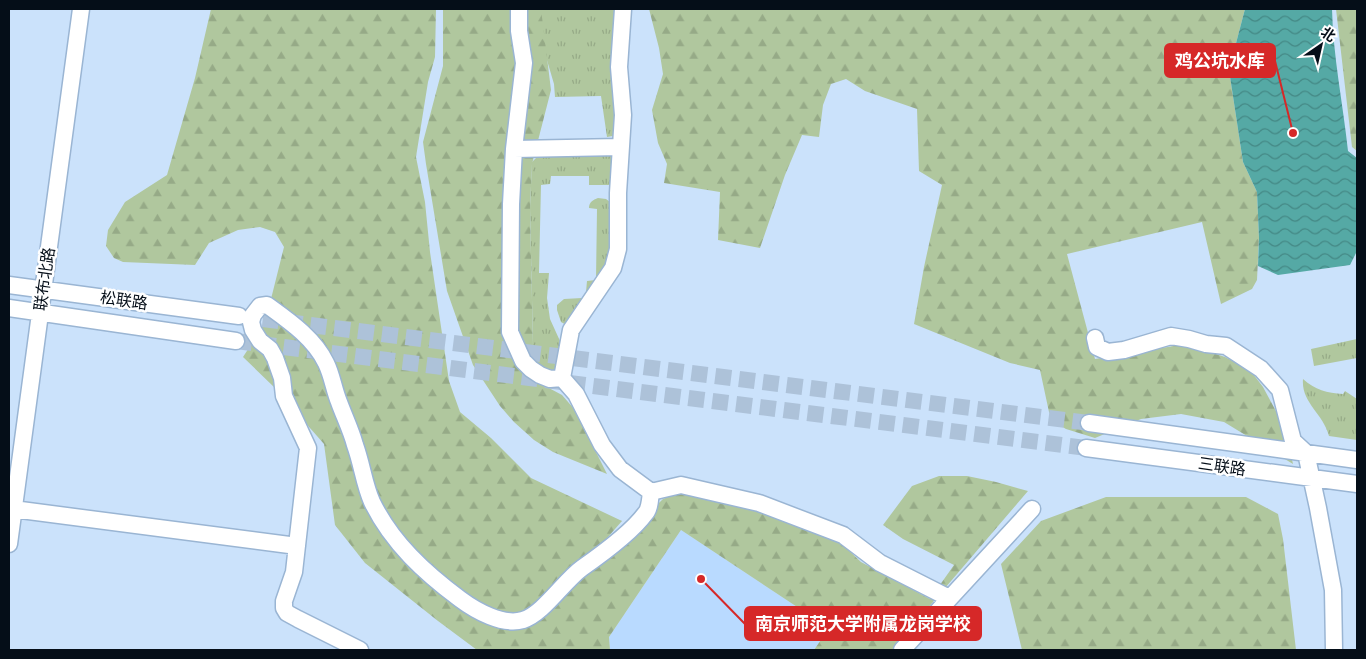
<svg xmlns="http://www.w3.org/2000/svg" width="1366" height="659" font-family="Quicksand,'Noto Sans SC',sans-serif">
	<style>
		.built { fill: #b9daff }
		.grass { fill: url(#grass-tufts) }
		.forest { fill: url(#forest-firs) }
		.water { fill: url(#water-waves) }
		.lines { fill: none; stroke-linecap: round; stroke-linejoin: round }
		.minor-tunnel { stroke: #adc2d9; stroke-width: 16; stroke-dasharray: 16 8; stroke-linecap: butt }
		.minor-casing { stroke: #9ab5d3; stroke-width: 19 }
		.minor { stroke: #fff; stroke-width: 16 }
		.labels { text-anchor: middle; stroke-width: 5; stroke-linejoin: round; paint-order: stroke }
		.street-label { font-size: 16px; fill: #050e18; stroke: #fff }
		.leader { fill: none; stroke: #d62828; stroke-width: 2 }
		.callout-dot { fill: #d62828; stroke: #fff; stroke-width: 2 }
		.callout { fill: #d62828; stroke: #d62828; stroke-width: 2 }
		.callout-label { font-size: 18px; text-anchor: middle; font-weight: bold; fill: #fff }
	</style>
	<defs>
		<pattern id="grass-tufts" width="24" height="20" patternUnits="userSpaceOnUse" patternTransform="scale(1.25)"><rect width="24" height="20" fill="#b0c79e"/><path d="M3 7l-1-3M5 7V3M7 7l1-3M15 17l-1-3M17 17v-4M19 17l1-3" fill="none" stroke="#96aa87"/></pattern>
		<pattern id="forest-firs" width="22" height="20" patternUnits="userSpaceOnUse" patternTransform="scale(1.25)"><rect width="22" height="20" fill="#b0c79e"/><path d="M5 1l3.5 6h-7zM16 11l3.5 6h-7z" fill="#96aa87"/></pattern>
		<pattern id="water-waves" width="16" height="10" patternUnits="userSpaceOnUse" patternTransform="scale(1.25)"><rect width="16" height="10" fill="#55a9a5"/><path d="M0 5q4-4 8 0t8 0" fill="none" stroke="#448885"/></pattern>
	</defs>
	<rect width="100%" height="100%" fill="#cbe2fb"/>
	<path class="built" d="M681 530 829 628 814 650H610L609 637Z"/>
	<path class="grass" d="M540 9H620L618 135 607 137 601 96 555 97 554 84 544 50Z
		M609 154 614 156V183L609 185H589V176H551L550 184 541 185 539 273H549L547 298 550 319 560 341 553 386 549 388 547 387 542 375 533 345 530 208 532 162 537 157Z
		M598 198 606 199 614 205 612 262 568 326 561 322 557 310V305L564 299 582 298 586 292 587 281 596 280 597 209 589 208C589 202 593 200 598 198Z
		M1357 339V358L1314 366 1311 349Z
		M1303 379C1315 390 1327 393 1343 394L1345 391 1357 399V440L1329 436C1323 413 1301 403 1303 379Z"/>
	<path class="forest" d="M211 9H436L435 57 428 82 416 157 425 202 430 252 449 381 460 412 491 438 531 478 622 521 587 561 593 568 663 499 677 493 727 500 786 521 841 543 861 562 930 599 954 565 903 539 883 525 912 486 939 476H967L996 482 1028 491 892 650H814L829 628 681 530 609 637 610 650H477L438 621 365 563 335 525 324 444 275 388 243 357 265 323 284 247 275 232 260 227 238 230 209 243 195 265 123 262 114 258 106 246 108 230 125 202 167 175 195 78Z
		M443 9H541L551 90 532 164 530 208 533 345 547 387 562 395 575 410 607 474 553 452 534 440 514 422 500 406 473 365 447 291 426 164 423 142 443 66Z
		M649 9H1245L1229 70 1243 162 1257 192 1259 238 1257 280 1252 289 1221 304 1202 222 1067 254 1095 359 1186 344 1225 357 1250 370 1263 387 1285 428 1293 464 1224 422 1181 414 1141 419 1095 438 1066 429 1054 422 1049 412 1040 370 1010 363 914 324 924 267 942 185 919 171 917 109 865 91 846 79 831 84 823 105 819 137 802 135 785 175 760 248 718 240 720 192 664 183 667 164 658 143 652 110 663 74 659 48Z
		M1336 9H1357V151L1352 147Z
		M1106 497H1246L1278 514 1283 539 1296 650H1022L1001 564 1041 521Z"/>
	<path class="water" d="M1245 9H1332C1333 56 1343 104 1348 151L1357 158V251L1350 265 1278 275 1258 266 1259 238 1257 192 1243 162 1229 70Z"/>
	<g class="lines">
		<path class="minor-tunnel" d="M239 316 1089 423
			M236 341 1086 448"/>
		<g class="minor-casing">
			<path id="minor" d="M519 9V31L524 63 514 149 511 204 510 332 523 361 531 369 540 375 550 379 562 378 576 394 602 445 620 469 651 492 681 485 759 503 843 535 880 563 949 598
				M514 149 620 147
				M9 285 239 316
				M9 308 236 341
				M1095 338 1097 347 1108 352 1124 350 1171 336 1189 339 1206 344 1226 346 1261 369 1280 390 1293 441 1306 453 1318 508 1333 590 1334 650
				M562 378 571 330 613 268 618 249V193L623 115 619 67 623 9
				M1089 423 1357 460
				M1086 448 1357 484
				M13 509 297 546
				M9 544 81 9
				M360 650 298 619 287 613 284 608V601L294 572 308 448 284 396 282 378 275 358 270 349 260 341 253 330 251 322 253 315 260 306 267 305C289 321 314 338 326 363 332 375 334 390 339 402 344 416 351 430 355 445 362 464 364 484 372 502 392 543 425 573 460 599 476 611 503 626 523 620 543 614 564 581 582 568 602 554 631 533 645 514 650 509 650 499 651 492
				M902 650 1032 509"/>
		</g>
		<use href="#minor" class="minor"/>
	</g>
	<g class="labels">
		<g class="street-label">
			<text transform="translate(44 279) rotate(-82)" y="6">联布北路</text>
			<text transform="translate(124 300) rotate(8)" y="6">松联路</text>
			<text transform="translate(1222 466) rotate(8)" y="6">三联路</text>
		</g>
	</g>
	<path class="leader" d="M1293 133L1275 61M701 579L745 624"/>
	<g class="callout-dot">
		<circle cx="1293" cy="133" r="5"/>
		<circle cx="701" cy="579" r="5"/>
	</g>
	<g class="callout">
		<rect x="1165" y="44" width="110" height="33" rx="5"/>
		<rect x="745" y="607" width="236" height="33" rx="5"/>
	</g>
	<g class="callout-label">
		<text x="1220" y="67">鸡公坑水库</text>
		<text x="863" y="630">南京师范大学附属龙岗学校</text>
	</g>
	<rect width="1366" height="659" fill="none" stroke="#050e18" stroke-width="20"/>
	<g transform="translate(1321 45) rotate(34)" stroke="#ffffff" stroke-width="4" paint-order="stroke">
	<path d="M0-4L9 19L0 12L-9 19Z" fill="#050e18"/>
	<text y="-8" font-size="14" font-weight="bold" text-anchor="middle" fill="#050e18">北</text>
	</g>
</svg>
